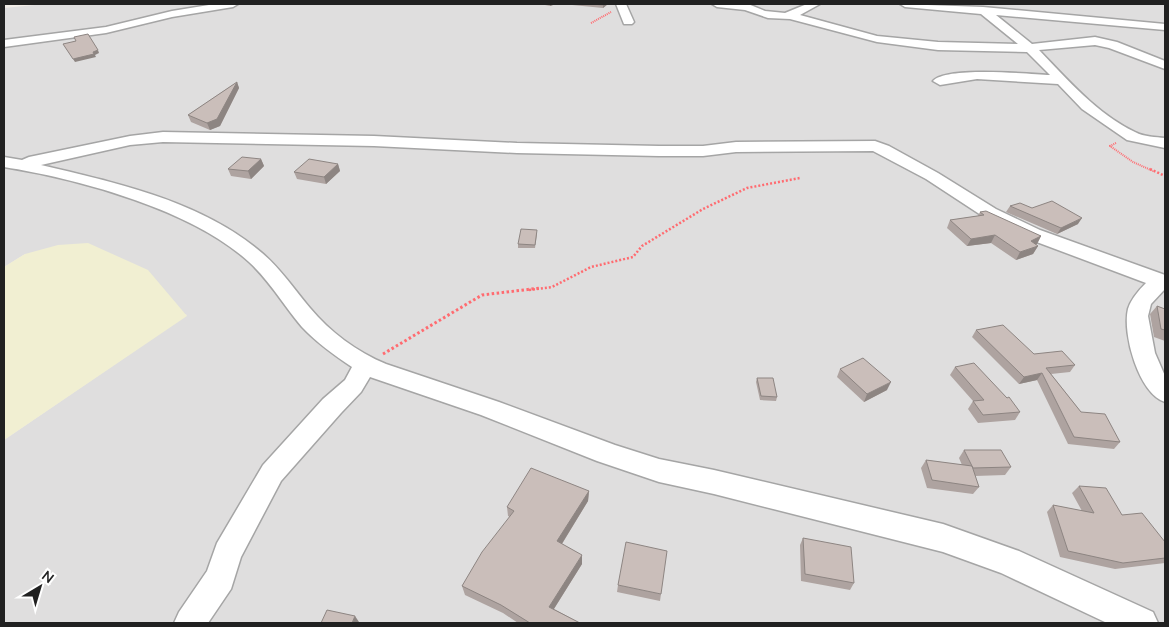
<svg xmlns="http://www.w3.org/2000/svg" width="1169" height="627" font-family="Mulish,sans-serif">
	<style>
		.residential { fill: #dfdede }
		.farmland { fill: #f1efd2 }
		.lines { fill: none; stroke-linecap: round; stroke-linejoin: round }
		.street-casing { stroke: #a5a5a5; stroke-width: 3 }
		.path-far2 { stroke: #ff6b70; stroke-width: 2; stroke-dasharray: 1 1; stroke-linecap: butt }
		.path-far1 { stroke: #ff6b70; stroke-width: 2.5; stroke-dasharray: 2 2; stroke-linecap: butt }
		.path { stroke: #ff6b70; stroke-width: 3; stroke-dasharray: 2.5 2.5; stroke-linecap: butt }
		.street { fill: #fff; fill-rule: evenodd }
		.wall { fill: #aea3a0 }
		.shaded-wall { fill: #8d8582 }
		.building { fill: #cabeba; stroke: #8d8582 }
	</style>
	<rect width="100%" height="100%" fill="#f2ede7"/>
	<path class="residential" d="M45 4H1165V623H4V440L187 315 25 254 4 267V8Z"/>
	<path class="farmland" d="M88 243 148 270 187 316 4 440V267L25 254 58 245Z"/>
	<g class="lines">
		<g class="street-casing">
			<path id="street" d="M215 4H238L233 7 172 17 106 33 4 47V40L106 27 172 11Z
				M616 4H626L634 22 632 24H624Z
				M712 4H748L765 11 785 13 807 4H820L800 15 877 36 938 42 1018 44 981 14 905 7 900 4 983 7 1165 24V30L996 15 1032 44 1095 37 1117 42 1165 61V69L1109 48 1095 45 1039 50C1068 80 1097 114 1135 132 1144 137 1156 137 1165 138V148L1127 140 1082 109 1058 84 977 79 940 85 933 81C946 66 1029 74 1050 75L1027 52 938 50 877 42 790 19 768 18 745 10 717 7Z
				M163 132 374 136 517 143 659 146H703L736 142 875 141 889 146 938 173 996 209 1040 230 1165 275V289L1151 304 1148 316 1155 353 1165 376V402C1139 394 1122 334 1128 309 1131 299 1139 290 1146 283L1026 238 984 217 926 179 873 151 736 152 703 156H659L517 153 374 146 163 142 130 145 41 165C117 183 202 201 262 253 281 269 294 289 310 308 330 332 357 352 386 364L499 402 615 445 659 459 714 470 943 524 1019 551 1153 612 1158 623H1107L1001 573 943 552 714 494 659 482 597 461 481 415 370 377 361 392 341 413 281 481 241 557 231 589 208 623H174L179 612 207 571 217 543 263 465 323 399 345 380 352 367C334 355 317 343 302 327 284 306 270 281 249 262 193 210 79 179 4 167V157L22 160 29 157 130 136Z"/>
		</g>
		<path class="path-far2" d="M591 23 611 12
			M1116 143 1110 146 1133 162 1153 171"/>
		<path class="path-far1" d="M1150 169 1165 176
			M529 290 552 287 591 267 633 257 642 246 703 209 747 188 800 178"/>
		<path class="path" d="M383 354 482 295 540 288"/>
		<use href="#street" class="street"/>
	</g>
	<path class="wall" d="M540 4H556L550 6Z
		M562 4H608L603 8Z
		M237 82 239 88 220 126 210 130 191 122 188 115Z
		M261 159 264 166 251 179 231 176 228 169Z
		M338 164 340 171 326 184 297 179 294 172Z
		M1010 206 1078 224 1057 234 1006 212Z
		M980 212 1041 236 1037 244 1036 245 1038 246 1033 254 1016 260 991 243 967 246 947 228 950 220 978 216Z
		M537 234 535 248H518V244Z
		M1157 306 1165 309V341L1154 337 1150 314Z
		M976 330 1034 354 1075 365 1070 372 1051 374 1081 412 1120 442 1114 449 1068 444 1037 380 1019 384 972 337Z
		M955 367 1020 412 1015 420 978 423 968 409 973 401 950 375Z
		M840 369 887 390 864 402 837 377Z
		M757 378 777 397 776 401 760 400 756 382Z
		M964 450 1011 467 1005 475 975 476 979 487 973 494 927 488 921 468 926 460 962 465 959 458Z
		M1079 486 1122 515 1165 542V563L1115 569 1060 557 1047 512 1053 505 1082 511 1072 493Z
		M589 491 588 501 562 544 582 564 554 609 580 623H518L503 613 465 595 462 586 510 517 508 516 507 507Z
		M803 538 854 583 850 590 801 581 800 545Z
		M618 585 661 594 660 601 617 592Z"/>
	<path class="shaded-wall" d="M550 4H556L550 6Z
		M604 4H608L603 8V5Z
		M98 50 99 53 95 55 96 57 75 62 73 59Z
		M237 82 239 88 220 126 210 130 207 123Z
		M261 159 264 166 251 179 248 171Z
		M338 164 340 171 326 184 324 177Z
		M1082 218 1078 224 1057 234 1061 228Z
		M995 235 991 243 967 246 971 239Z
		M1041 236 1037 244 1026 249 1031 241Z
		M1038 246 1033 254 1016 260 1020 252Z
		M1042 373 1037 380 1019 384 1024 377Z
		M891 382 887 390 864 402 867 394Z
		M589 491 588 501 558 550 557 541Z
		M582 555V564L550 615 549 607Z
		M355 616 359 622V623H352Z"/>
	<path class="building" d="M592 4H604L603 5Z
		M88 34 98 50 93 52 94 54 73 59 63 44 76 41 74 37Z
		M237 82 217 119 207 123 188 115Z
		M242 157 261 159 248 171 228 169Z
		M309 159 338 164 324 177 294 172Z
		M1052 201 1082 218 1061 228 1010 206 1020 203 1032 208Z
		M986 211 1041 236 1031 241 1038 246 1020 252 995 235 971 239 950 220 984 215 980 212Z
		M521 229 537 230 535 245 518 244Z
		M1157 306 1165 309V330L1161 329Z
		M1003 325 1034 354 1062 351 1075 365 1046 368 1081 412 1105 414 1120 442 1074 437 1042 373 1024 377 976 330Z
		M863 358 891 382 867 394 840 369Z
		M974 363 1007 398 1009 397 1020 412 983 415 973 401 984 400 955 367Z
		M757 378H773L777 397 761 396Z
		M964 450H1001L1011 467 973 468Z
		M926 460 972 466 979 487 932 480Z
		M531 468 589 491 557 541 582 555 549 607 580 623H530L501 605 462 586 482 552 514 511 507 507Z
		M1079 486 1106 488 1122 515 1142 513 1165 542V558L1123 563 1068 551 1053 505 1094 513Z
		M803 538 851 547 854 583 805 574Z
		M626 542 667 551 661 594 618 585Z
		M327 610 355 616 352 623H321Z"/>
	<rect width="1169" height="627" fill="none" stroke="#212121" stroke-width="10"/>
	<g transform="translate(40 587) rotate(38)" stroke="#ffffff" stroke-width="4" paint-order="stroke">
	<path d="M0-4L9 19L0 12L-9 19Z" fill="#212121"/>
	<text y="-8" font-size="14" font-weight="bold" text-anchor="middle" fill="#212121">N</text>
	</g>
</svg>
